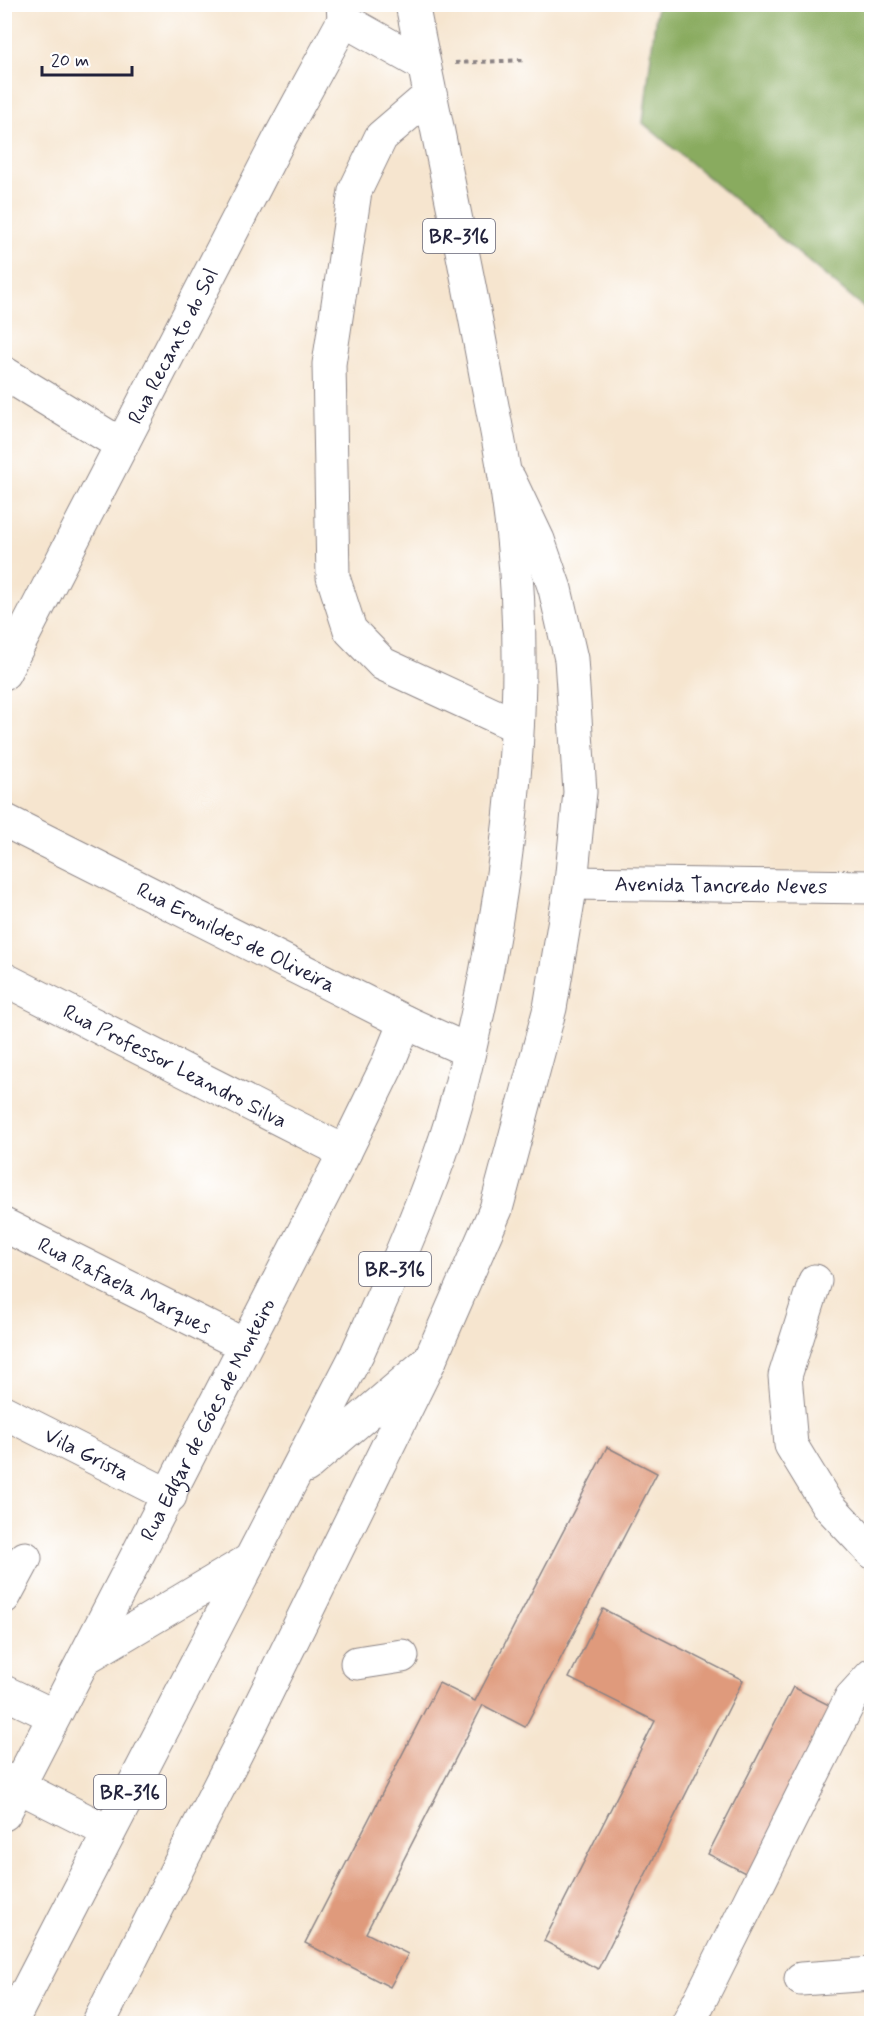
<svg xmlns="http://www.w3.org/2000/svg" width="876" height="2028" font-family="Mynerve,sans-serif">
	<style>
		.forest { fill: #89ab5f; stroke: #56664d; stroke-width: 1.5 }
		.building { fill: #df9a7b }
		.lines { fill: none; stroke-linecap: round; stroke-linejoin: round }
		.minor-casing { stroke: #8c8485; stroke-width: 35 }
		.major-casing { stroke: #8c8485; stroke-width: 35 }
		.path { stroke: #8c8485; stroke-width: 4; stroke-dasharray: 4.5 4.5; stroke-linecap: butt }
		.minor { stroke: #fff; stroke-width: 33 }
		.major { stroke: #fff; stroke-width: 33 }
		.labels { text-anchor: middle; stroke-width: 4.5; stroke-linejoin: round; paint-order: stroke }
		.shield { fill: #fff; stroke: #646476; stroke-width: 1.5 }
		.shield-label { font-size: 20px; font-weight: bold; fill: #22223b }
		.street-label { font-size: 21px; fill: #22223b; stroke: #fff }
	</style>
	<rect width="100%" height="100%" fill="#fff"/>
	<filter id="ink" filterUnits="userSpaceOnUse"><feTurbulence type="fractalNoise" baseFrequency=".0167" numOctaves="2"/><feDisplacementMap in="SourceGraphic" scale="12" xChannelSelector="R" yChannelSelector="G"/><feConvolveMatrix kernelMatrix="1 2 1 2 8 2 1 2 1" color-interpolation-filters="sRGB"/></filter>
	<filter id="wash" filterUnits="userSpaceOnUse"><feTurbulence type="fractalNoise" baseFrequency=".008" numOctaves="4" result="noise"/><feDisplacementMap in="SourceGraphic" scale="24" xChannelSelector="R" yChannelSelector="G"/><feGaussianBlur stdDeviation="1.35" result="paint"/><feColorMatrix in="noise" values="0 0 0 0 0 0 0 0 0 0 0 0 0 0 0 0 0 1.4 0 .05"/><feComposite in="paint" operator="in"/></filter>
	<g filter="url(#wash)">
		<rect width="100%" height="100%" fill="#f6e5cf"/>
		<path class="forest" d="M657 5H871V314L643 123Z"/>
		<g id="blocks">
			<path class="building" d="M607 1447 657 1473 525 1727 483 1705 366 1933 408 1954 390 1987 305 1943 439 1683 475 1701Z
				M603 1609 743 1680 598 1969 544 1941 655 1721 569 1678Z
				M793 1687 841 1711 755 1878 708 1854Z"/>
		</g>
	</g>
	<g filter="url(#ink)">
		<use href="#blocks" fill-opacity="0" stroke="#8c8485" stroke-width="1.5"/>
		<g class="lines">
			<g class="minor-casing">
				<g id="minor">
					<path d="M344 20 424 65"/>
					<path d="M430 95 381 137 355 191 329 364 333 577 350 630 383 664 517 726"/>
					<path d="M4 373 122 445"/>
					<path id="s1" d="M4 673 282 134 344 20 343 4"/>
					<path id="s2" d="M4 820 405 1022 469 1051"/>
					<path id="s3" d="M571 883 872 887"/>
					<path id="s4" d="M4 979 345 1152"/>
					<path id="s5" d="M4 1225 244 1345"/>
					<path d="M815 1281 785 1376 791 1445 827 1504 872 1552"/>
					<path id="s6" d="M4 1412 170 1496"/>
					<path d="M4 1597 25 1558"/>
					<path d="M357 1663 402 1656"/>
					<path d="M4 1692 54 1716"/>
					<path d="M4 1779 109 1832"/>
					<path id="s7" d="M4 1814 345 1152 387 1066 405 1022"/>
					<path d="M801 1979 872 1974"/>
					<path d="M98 2024 253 1720 430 1360 496 1209 550 1008 571 883 580 792 571 659 555 589 538 540 509 479"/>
					<path d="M688 2024 851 1698 872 1675"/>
				</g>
			</g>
			<g class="major-casing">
				<path id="major" d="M306 1466 430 1360
					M85 1658 250 1560
					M10 2024 357 1354C386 1289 416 1223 440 1155 457 1108 468 1057 479 1007 512 854 529 694 513 538 508 485 497 432 487 380 464 254 437 130 412 4"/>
			</g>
			<path class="path" d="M455 63 526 60"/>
			<use href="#minor" class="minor"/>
			<use href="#major" class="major"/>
		</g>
	</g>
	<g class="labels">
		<g class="shield">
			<rect x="423" y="219" width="72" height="34" rx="4.5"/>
			<rect x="359" y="1252" width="72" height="34" rx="4.5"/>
			<rect x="94" y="1775" width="72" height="34" rx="4.5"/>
		</g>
		<g class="shield-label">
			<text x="459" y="243">BR-316</text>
			<text x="395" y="1276">BR-316</text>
			<text x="130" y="1799">BR-316</text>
		</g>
		<g class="street-label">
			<text dy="7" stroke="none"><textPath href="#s1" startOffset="368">Rua Recanto do Sol</textPath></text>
			<text dy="7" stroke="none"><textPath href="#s3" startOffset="150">Avenida Tancredo Neves</textPath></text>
			<text dy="7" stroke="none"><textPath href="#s2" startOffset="260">Rua Eronildes de Oliveira</textPath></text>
			<text dy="7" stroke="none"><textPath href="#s4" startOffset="192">Rua Professor Leandro Silva</textPath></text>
			<text dy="7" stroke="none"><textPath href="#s5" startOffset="135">Rua Rafaela Marques</textPath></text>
			<text dy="7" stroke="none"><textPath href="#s7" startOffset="444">Rua Edgar de Góes de Monteiro</textPath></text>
			<text dy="7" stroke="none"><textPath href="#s6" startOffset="93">Vila Grista</textPath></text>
		</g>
	</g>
	<rect width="876" height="2028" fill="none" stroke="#fff" stroke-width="24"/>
	<path d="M42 66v9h90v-9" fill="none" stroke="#22223b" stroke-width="3"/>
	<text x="51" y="66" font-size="18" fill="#22223b" stroke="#ffffff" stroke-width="4.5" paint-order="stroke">20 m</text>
</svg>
